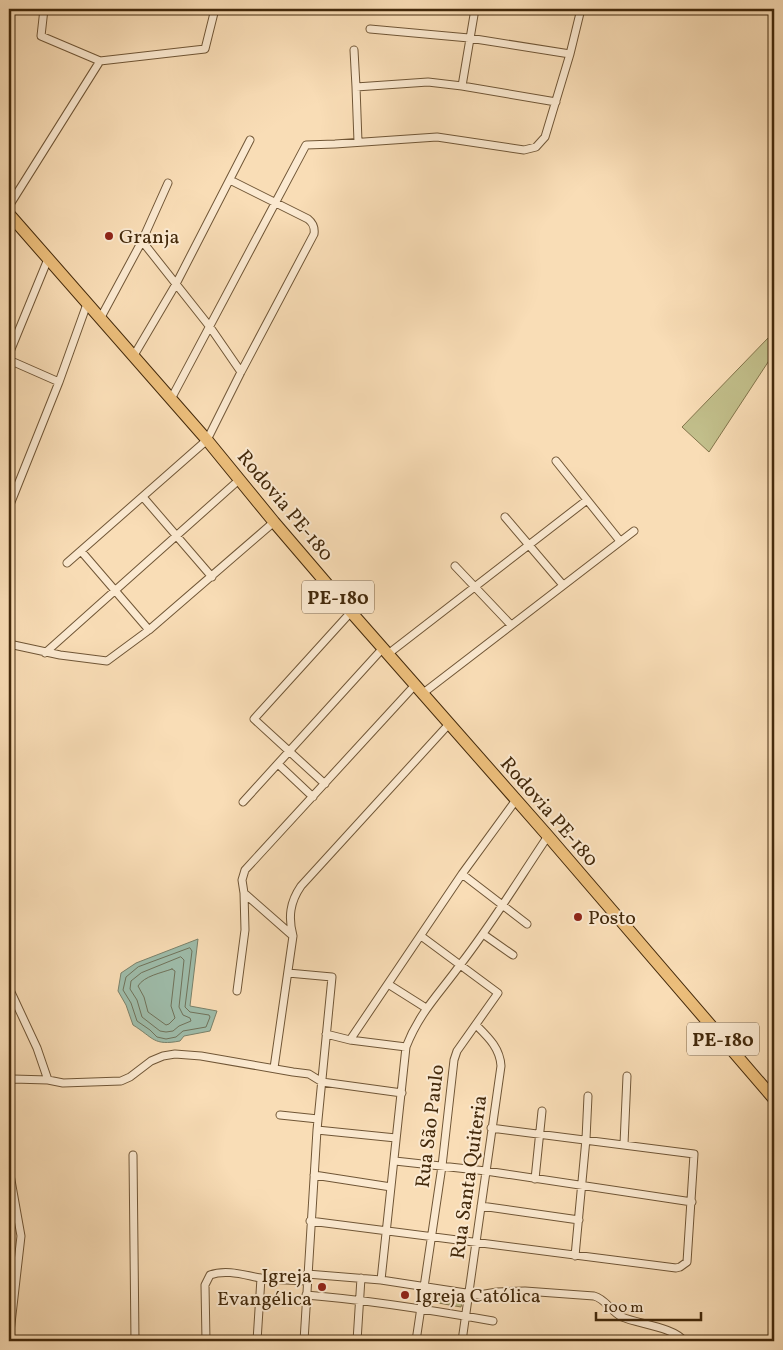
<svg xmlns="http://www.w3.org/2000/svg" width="783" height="1350" font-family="Vollkorn,serif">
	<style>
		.green { fill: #c2bf8b; stroke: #82744b }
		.water { fill: #9ebcaa; stroke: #7a816a }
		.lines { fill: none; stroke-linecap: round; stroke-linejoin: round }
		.shore { stroke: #70725a; stroke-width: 1 }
		.street-casing { stroke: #705636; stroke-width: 9 }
		.primary-casing { stroke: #43290b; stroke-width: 13 }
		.street { stroke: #fbe9d0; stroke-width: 7 }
		.primary { stroke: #ecbe7b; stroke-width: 11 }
		.poi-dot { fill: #8f2418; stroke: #fbe9d0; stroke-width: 2 }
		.labels { text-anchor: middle; stroke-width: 4; stroke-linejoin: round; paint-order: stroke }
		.shield { fill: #fbe9d0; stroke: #7a6346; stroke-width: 1 }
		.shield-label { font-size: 19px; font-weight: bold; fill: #43290b }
		.poi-label { font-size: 20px; fill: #43290b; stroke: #fbe9d0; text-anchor: start }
		.street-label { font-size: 20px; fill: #43290b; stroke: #fbe9d0 }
	</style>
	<rect width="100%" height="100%" fill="#f9ddb6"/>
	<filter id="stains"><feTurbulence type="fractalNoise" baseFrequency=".004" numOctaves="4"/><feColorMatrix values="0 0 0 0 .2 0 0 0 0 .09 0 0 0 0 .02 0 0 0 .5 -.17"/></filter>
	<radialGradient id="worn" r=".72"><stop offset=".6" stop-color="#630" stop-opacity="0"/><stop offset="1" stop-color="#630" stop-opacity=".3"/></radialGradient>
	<path class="green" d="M769 337 774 341V353L709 452 682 427Z
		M429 1291 463 1298 461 1307 427 1301Z"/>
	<path class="water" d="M198 939 190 1006 217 1011 210 1031 184 1036 180 1041C153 1046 154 1038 133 1025L126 1005 118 991 121 973 136 963Z"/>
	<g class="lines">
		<path class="shore" d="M190 948 192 951 185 1007 190 1012 209 1015 210 1017 206 1027 183 1031 176 1037 166 1039 157 1037 150 1030 137 1021 131 1003 123 990 126 977 138 967Z
			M181 957 184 960 179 1007 183 1015 190 1018 191 1021 179 1026 173 1031 166 1032 160 1031 142 1017 137 1000 130 989 131 981 141 973Z
			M172 969 175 971 171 1006 175 1018 169 1024 166 1025 148 1012 144 997 138 986C144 976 161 973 172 969Z"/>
		<g class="street-casing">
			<path id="street" d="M44 9 41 36 100 61 205 49 215 9
				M370 29 469 38 570 54
				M354 50 356 87
				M462 86 475 9
				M358 142 356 87 428 82 462 86 556 102
				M230 180 308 219C313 223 315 227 314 234L241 372
				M9 206 100 61
				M100 319 142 241 168 183
				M9 354 48 259
				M133 357 176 284 250 140
				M9 360 59 382
				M171 399 306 145 335 144 437 137 524 150 536 147 545 137 570 54 581 9
				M556 461 620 541
				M143 497 212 577
				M9 507 59 382 87 304
				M505 517 563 585
				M81 551 149 630 274 522
				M67 563 207 440 241 372 210 327 142 241
				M455 566 511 625
				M9 644 60 655 107 661 149 630
				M45 653 240 479
				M388 654 587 500
				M422 694 634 531
				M278 764 313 797
				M325 784 254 719 351 612
				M243 802 383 648
				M462 874 527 924
				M483 934 513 955
				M293 936C288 917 290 902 301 886L449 724
				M288 973 332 977 317 1130 304 1341
				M388 984 426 1008
				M9 988 37 1048 48 1080
				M237 991 245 930 244 893
				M326 1034 350 1040 406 1047
				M350 1040 462 874 516 800
				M274 1068 293 936 244 893 242 880 245 870 415 685
				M9 1081 13 1079 48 1080 63 1083 121 1081 130 1077 151 1061 163 1056 175 1054 201 1056 293 1072 309 1074 322 1082 402 1093
				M280 1115 318 1119
				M317 1130 396 1138
				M624 1144 627 1076
				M133 1155 135 1341
				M395 1161 486 1171 692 1202
				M9 1169 21 1236 9 1341
				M314 1175 391 1187
				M535 1179 542 1111
				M481 1206 579 1220
				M310 1221 676 1268 680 1267 687 1262 694 1154 491 1128
				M575 1256 586 1139 588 1096
				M307 1274 381 1280 479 1295 497 1292 525 1291 594 1296C606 1299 611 1312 622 1317 638 1324 674 1327 684 1341
				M381 1280 406 1047C419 1013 439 994 460 965 492 924 519 879 548 836
				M306 1295C369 1300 431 1310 493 1321
				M206 1341 205 1285 210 1275C226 1269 244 1275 260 1278 275 1280 291 1280 307 1281
				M257 1341 261 1278
				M357 1341 361 1278
				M416 1341 442 1166 454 1060 457 1051 498 993 421 936
				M462 1341 501 1066C500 1048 488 1037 476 1025"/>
		</g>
		<g class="primary-casing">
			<path id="primary" d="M9 214 207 440 274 522 351 612 548 836 774 1099"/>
		</g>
		<use href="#street" class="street"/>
		<use href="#primary" class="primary"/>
	</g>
	<g class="poi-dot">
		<circle cx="109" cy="236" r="5"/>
		<circle cx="578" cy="917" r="5"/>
		<circle cx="322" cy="1287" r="5"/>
		<circle cx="405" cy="1295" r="5"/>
	</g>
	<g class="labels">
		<g class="shield">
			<rect x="302" y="580.5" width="72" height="33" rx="4"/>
			<rect x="687" y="1022.5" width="72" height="33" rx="4"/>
		</g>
		<g class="shield-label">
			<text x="338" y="604">PE-180</text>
			<text x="723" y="1046">PE-180</text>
		</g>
		<g class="poi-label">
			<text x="119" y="243">Granja</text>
			<text x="588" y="924">Posto</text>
			<text x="312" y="1282" text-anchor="end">Igreja<tspan x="312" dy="23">Evangélica</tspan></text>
			<text x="415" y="1302">Igreja Católica</text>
		</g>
		<g class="street-label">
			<text transform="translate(286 505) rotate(50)" y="7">Rodovia PE-180</text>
			<text transform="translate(550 811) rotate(49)" y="7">Rodovia PE-180</text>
			<text transform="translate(429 1126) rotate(-83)" y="7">Rua São Paulo</text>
			<text transform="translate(468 1177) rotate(-82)" y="7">Rua Santa Quiteria</text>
		</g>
	</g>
	<rect width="783" height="1350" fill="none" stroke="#f9ddb6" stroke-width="30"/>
	<rect x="10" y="10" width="763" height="1330" fill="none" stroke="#43290b" stroke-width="2.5"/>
	<rect x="15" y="15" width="753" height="1320" fill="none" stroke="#43290b"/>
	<path d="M596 1312v8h105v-8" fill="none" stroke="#43290b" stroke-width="2.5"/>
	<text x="603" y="1312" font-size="15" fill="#43290b" stroke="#fbe9d0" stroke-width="4" paint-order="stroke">100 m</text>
	<rect width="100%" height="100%" filter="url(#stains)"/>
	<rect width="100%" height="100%" fill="url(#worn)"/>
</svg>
